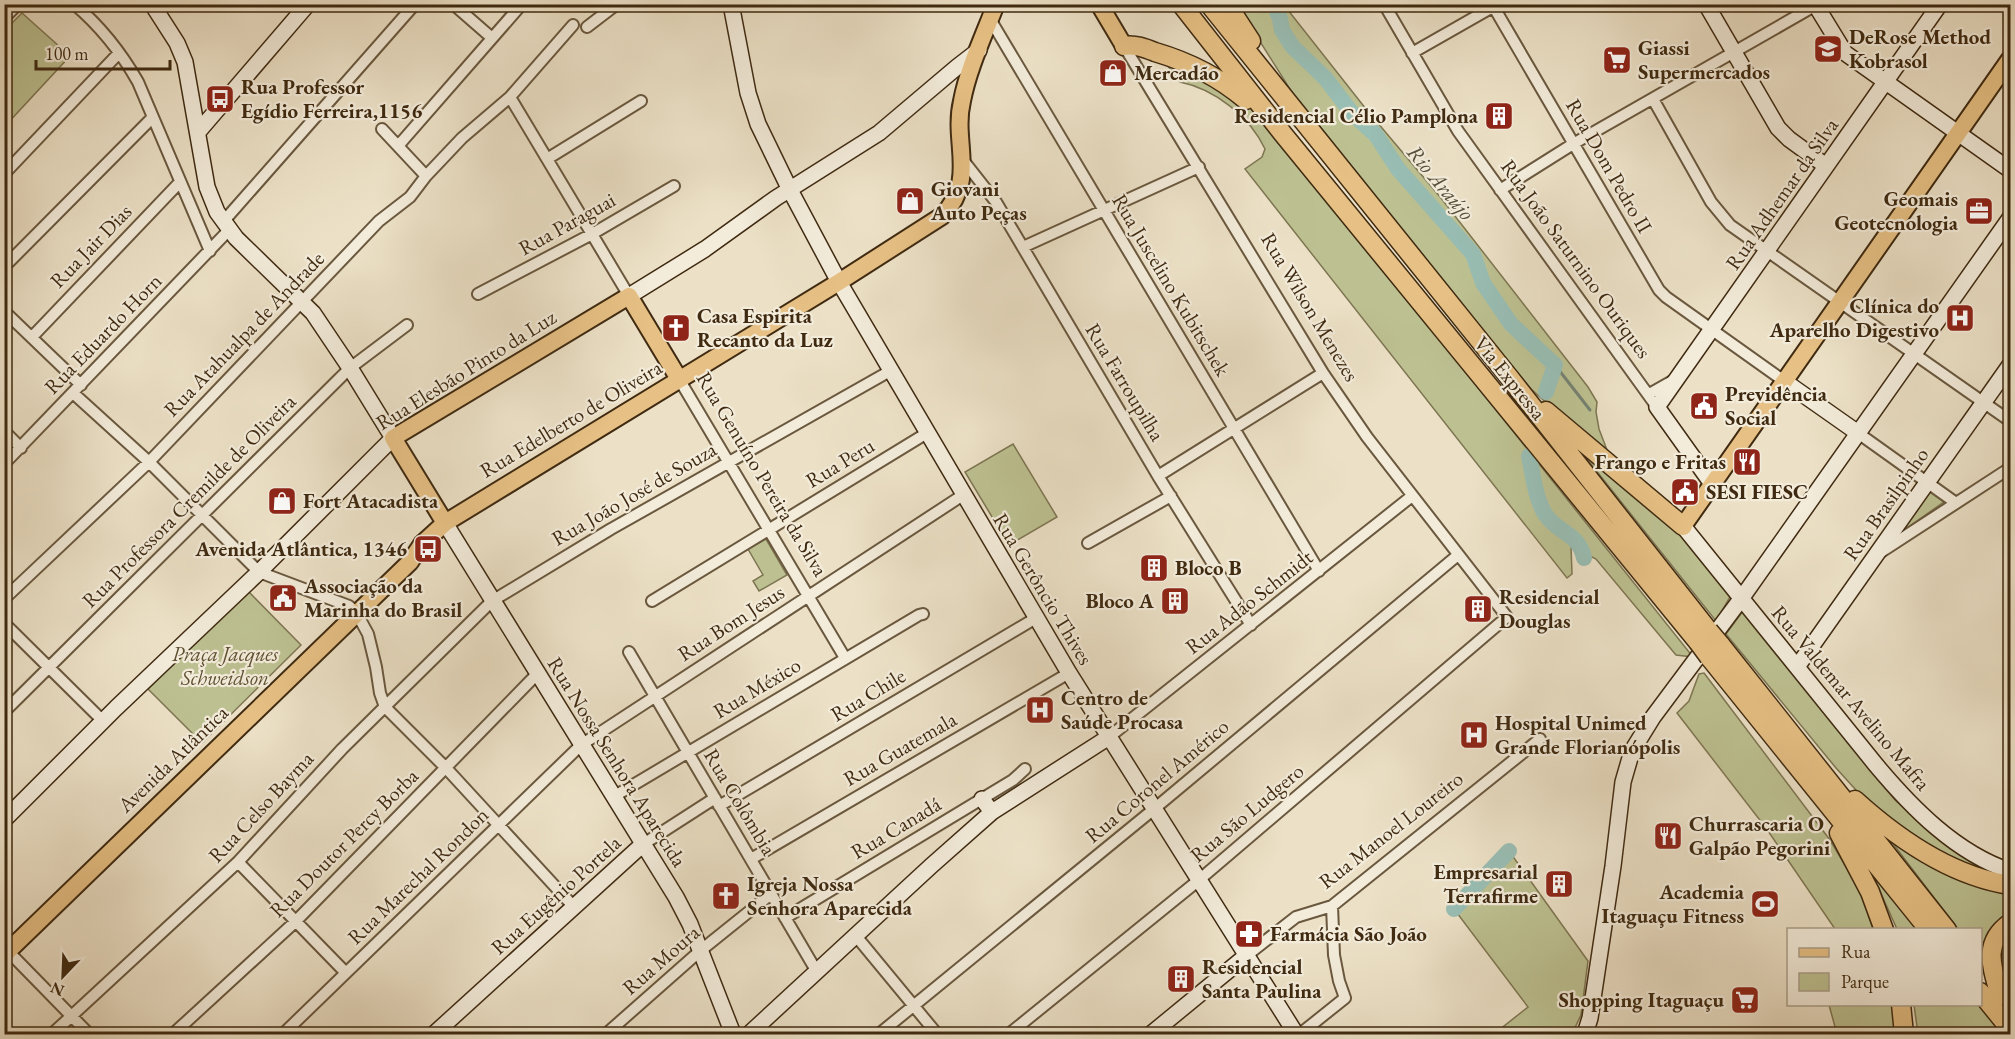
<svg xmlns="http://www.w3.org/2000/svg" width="2015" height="1039" font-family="'EB Garamond',serif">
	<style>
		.green { fill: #bdc192; stroke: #7e7652; stroke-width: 1.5 }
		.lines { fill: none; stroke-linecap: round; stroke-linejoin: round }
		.stream { stroke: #758373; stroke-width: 3 }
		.river { stroke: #99beb4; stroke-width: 16 }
		.street-casing { stroke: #6a583e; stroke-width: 14 }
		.secondary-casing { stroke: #3f2a11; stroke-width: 18 }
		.primary-casing { stroke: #3f2a11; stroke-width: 20 }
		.highway-casing { stroke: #3f2a11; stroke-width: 21 }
		.street { stroke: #f3ecdb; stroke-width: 10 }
		.secondary { stroke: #f3ecdb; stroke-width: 15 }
		.primary { stroke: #e6c084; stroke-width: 16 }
		.highway { stroke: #e6c084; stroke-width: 18 }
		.highway-bridge-casing { stroke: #3f2a11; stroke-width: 21; stroke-linecap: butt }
		.highway-bridge { stroke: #e6c084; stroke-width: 18 }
		.labels { text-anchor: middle; stroke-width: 4.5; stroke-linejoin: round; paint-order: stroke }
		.poi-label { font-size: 21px; font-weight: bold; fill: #3f2a11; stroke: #f3ecdb; text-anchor: start }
		.street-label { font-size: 21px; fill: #3f2a11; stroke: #f3ecdb }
		.park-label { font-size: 21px; font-style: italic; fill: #5e5031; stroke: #f3ecdb }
		.water-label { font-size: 22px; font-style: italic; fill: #564f3a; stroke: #f3ecdb }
	</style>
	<rect width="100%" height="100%" fill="#ece1c7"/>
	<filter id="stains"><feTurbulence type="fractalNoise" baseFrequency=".00333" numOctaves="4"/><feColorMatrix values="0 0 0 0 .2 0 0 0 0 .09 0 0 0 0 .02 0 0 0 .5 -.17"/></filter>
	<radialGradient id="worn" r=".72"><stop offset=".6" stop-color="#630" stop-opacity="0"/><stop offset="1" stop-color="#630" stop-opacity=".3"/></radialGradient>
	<path class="green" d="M1237 5H1284L1366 109 1441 198 1588 387 1597 402 1596 412 1599 429 1607 450 1552 408 1530 388 1300 105Z
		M22 13 70 56 5 126V30Z
		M1161 57 1241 99 1263 118 1693 657 1676 655 1596 559 1571 546 1572 574 1567 578 1245 169 1262 157 1265 149C1250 117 1215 89 1180 82Z
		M1013 444 1057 517 1009 545 965 472Z
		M1583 454 1667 516 1731 595 1716 621Z
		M1929 486 1948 499 1900 533Z
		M766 539 787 575 759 591 753 581 763 575 748 549Z
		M247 590 301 645 202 743 148 689Z
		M1743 611 1895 800 1947 846 1988 874 1947 860 1875 811 1836 768 1726 634Z
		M1704 673 1830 840 1861 892 1873 929H1835L1766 828 1677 713 1689 701 1699 674Z
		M1884 832 2010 891V921L1990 972 1981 959 1980 930 1958 929Z
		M1509 851 1588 961 1581 1015 1572 1034H1494L1528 1007 1454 909Z
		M1869 867 1920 929H1897Z
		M2010 935V984C1997 963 2000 957 2010 935Z
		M1829 1005H1893L1895 1034H1837Z
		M1914 1005H1980L2005 1034H1918Z"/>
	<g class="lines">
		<path class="stream" d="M1555 365 1590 410"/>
		<path class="river" d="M1274 4 1280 19 1282 30 1292 46 1326 79 1351 112 1376 135 1398 169 1473 254 1483 283 1511 324 1555 365 1546 392
			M1529 456C1533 475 1535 497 1545 514 1557 533 1579 533 1584 558
			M1454 909 1509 851"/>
		<g class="street-casing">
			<path id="street" d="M74 4C99 25 122 54 138 82L210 251
				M453 4 492 38
				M1384 4 1458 131 1657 407
				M1492 4 1659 290 1666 297 1784 381
				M4 18 18 4
				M990 19 1319 571
				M587 27 617 4
				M1412 53 1498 4
				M510 97 629 296
				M1653 99 1711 202 1730 225 2010 421
				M382 129 426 176
				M398 146 522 4
				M547 159 641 101
				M963 160 996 202 1158 476 1251 625
				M4 174 118 54
				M1500 190 1573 144 1818 4
				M223 222 415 4
				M1023 247 1199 167
				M4 267 153 117
				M478 294 592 234 674 186
				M4 311 81 385
				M32 337 180 182
				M679 379 845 658
				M73 393 149 462 259 572 349 606 356 612 368 634 376 667 380 693 385 707 446 768 574 907
				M1651 393 1674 380
				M4 431 21 448
				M1858 433 1956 503
				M4 464 229 230
				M1158 476 1323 373
				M1088 543 1171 496
				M1881 552 2010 468
				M4 599 149 462 379 221 410 197 426 176 462 138 510 97 573 25
				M652 601 927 433
				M4 623 103 721
				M629 652 817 972
				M4 712 350 368 407 325
				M1109 737 1412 496
				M613 797 919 615 923 614
				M719 806 1036 618
				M642 845 715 798
				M751 859 1069 673
				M238 862 346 973
				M785 918 1013 780 1025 769
				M856 936 937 1034
				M5 948 89 1034
				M1246 956 1296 917 1332 906 1540 739
				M52 1034 238 862 342 749 492 601 611 529 890 371
				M173 1034 295 922 537 674
				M283 1034 581 745 963 495
				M606 1034 700 951 771 894
				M879 1034 1154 809 1458 555
				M1009 1034 1199 880 1507 617 1367 437 1323 373 1124 46
				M1300 1034 1345 998 1339 981 1334 955 1332 906"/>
		</g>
		<g class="secondary-casing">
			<path id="secondary" d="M731 4 748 93 758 124 790 190 839 282 1069 673 1296 1034
				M1706 4 1778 128 1789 139 1826 166
				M1815 4 1845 53 2010 170
				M198 132 308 4
				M629 296 705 249 776 198 879 133 957 67 979 50
				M1784 381 1858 433
				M1712 484 1657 407 1940 4
				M445 523 676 897 690 924 733 1034
				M1683 526 1876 765C1912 808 1956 853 2010 871
				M1797 667 2010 365
				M982 799 992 812
				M4 820 116 708 259 572 393 438 350 368 313 313 236 238 217 212 207 187 185 62 177 43 152 4
				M434 1034 642 845
				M749 1034 931 866 992 812 1109 737
				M1151 1034 1246 956
				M1585 1034 1590 1018 1613 866 1623 782 1632 751 1653 717 1741 599 2010 218"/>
		</g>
		<g class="primary-casing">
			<path id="primary" d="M1099 4 1124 46
				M445 523 393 438 629 296 679 379
				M1683 526 2010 59
				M4 955 410 562 422 544 445 523 839 282 942 216C978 179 952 143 962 101 968 69 984 35 996 4"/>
		</g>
		<g class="highway-casing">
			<path id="highway" d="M1181 4 1283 134 1698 642
				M1209 4 1509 377 1709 631
				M1227 4 1251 41
				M1124 46C1135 44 1145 48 1155 52 1189 62 1219 77 1246 100
				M1546 411 1683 526
				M1720 644 1947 930
				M1709 657 1929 930
				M1855 800C1898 839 1951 876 2010 885
				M1839 833 1870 892 1884 930
				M1980 992 2010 1029
				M2000 996C1992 967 1982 943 2010 923
				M1901 1004 1904 1034"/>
		</g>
		<use href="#street" class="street"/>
		<use href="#secondary" class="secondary"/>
		<use href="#primary" class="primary"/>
		<use href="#highway" class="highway"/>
		<g class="highway-bridge-casing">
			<path id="highway-bridge" d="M1709 631 1720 644
				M1698 642 1709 657"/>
		</g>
		<use href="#highway-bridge" class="highway-bridge"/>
	</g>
	<defs>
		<g id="university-square" transform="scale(1.5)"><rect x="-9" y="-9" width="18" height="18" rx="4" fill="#8f2418" stroke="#f3ecdb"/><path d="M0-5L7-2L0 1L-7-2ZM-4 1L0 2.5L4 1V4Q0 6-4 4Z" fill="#fff"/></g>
		<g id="supermarket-square" transform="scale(1.5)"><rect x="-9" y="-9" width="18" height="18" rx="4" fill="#8f2418" stroke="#f3ecdb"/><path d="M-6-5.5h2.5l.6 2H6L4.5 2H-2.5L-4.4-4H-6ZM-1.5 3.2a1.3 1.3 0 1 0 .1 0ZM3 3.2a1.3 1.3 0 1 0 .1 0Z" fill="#fff"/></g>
		<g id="shop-square" transform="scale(1.5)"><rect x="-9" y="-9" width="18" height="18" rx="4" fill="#8f2418" stroke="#f3ecdb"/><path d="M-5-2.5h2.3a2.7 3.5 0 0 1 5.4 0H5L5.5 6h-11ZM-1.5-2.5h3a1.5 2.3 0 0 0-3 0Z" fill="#fff"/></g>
		<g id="bus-square" transform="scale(1.5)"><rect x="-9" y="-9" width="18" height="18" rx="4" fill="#8f2418" stroke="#f3ecdb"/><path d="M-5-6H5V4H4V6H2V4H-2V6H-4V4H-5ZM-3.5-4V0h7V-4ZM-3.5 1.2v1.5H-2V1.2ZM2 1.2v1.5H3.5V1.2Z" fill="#fff"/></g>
		<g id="building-square" transform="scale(1.5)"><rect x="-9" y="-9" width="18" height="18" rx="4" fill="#8f2418" stroke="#f3ecdb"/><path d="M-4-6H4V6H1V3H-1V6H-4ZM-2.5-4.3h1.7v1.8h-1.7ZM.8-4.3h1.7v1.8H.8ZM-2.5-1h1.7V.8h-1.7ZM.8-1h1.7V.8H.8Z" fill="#fff"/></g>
		<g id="office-square" transform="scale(1.5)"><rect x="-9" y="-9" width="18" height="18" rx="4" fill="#8f2418" stroke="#f3ecdb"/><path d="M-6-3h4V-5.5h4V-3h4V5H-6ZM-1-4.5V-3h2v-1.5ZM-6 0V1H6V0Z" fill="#fff"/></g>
		<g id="hospital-square" transform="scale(1.5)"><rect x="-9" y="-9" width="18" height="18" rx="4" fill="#8f2418" stroke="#f3ecdb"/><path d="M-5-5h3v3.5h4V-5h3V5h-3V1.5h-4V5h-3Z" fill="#fff"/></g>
		<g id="church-square" transform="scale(1.5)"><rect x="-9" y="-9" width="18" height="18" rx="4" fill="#8f2418" stroke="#f3ecdb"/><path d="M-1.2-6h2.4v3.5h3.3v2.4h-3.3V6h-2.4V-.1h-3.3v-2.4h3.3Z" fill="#fff"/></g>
		<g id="civic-square" transform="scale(1.5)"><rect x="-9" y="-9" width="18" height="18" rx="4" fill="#8f2418" stroke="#f3ecdb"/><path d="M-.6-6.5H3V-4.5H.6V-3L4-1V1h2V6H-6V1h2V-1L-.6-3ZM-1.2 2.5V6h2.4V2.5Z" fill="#fff"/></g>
		<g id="restaurant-square" transform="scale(1.5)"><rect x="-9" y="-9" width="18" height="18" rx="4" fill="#8f2418" stroke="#f3ecdb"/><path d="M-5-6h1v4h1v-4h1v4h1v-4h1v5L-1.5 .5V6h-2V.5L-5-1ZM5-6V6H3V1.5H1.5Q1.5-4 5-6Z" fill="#fff"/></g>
		<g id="stadium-square" transform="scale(1.5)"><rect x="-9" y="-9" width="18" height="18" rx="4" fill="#8f2418" stroke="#f3ecdb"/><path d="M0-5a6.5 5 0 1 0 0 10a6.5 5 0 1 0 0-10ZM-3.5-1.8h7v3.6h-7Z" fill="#fff"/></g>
		<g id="pharmacy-square" transform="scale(1.5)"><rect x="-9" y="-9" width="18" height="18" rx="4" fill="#8f2418" stroke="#f3ecdb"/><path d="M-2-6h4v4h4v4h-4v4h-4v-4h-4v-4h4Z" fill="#fff"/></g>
	</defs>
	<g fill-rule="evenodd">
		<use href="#university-square" x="1828" y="49"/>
		<use href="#supermarket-square" x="1617" y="60"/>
		<use href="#shop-square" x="1113" y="73"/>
		<use href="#bus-square" x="220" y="99"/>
		<use href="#building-square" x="1499" y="116"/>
		<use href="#shop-square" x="910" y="201"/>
		<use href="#office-square" x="1979" y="211"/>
		<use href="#hospital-square" x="1960" y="318"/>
		<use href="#church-square" x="676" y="328"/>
		<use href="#civic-square" x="1704" y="406"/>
		<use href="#restaurant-square" x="1747" y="462"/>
		<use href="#civic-square" x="1685" y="492"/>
		<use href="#shop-square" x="282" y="501"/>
		<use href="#bus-square" x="428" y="549"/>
		<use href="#building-square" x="1154" y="568"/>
		<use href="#civic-square" x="283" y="598"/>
		<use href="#building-square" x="1175" y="601"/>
		<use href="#building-square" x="1478" y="609"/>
		<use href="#hospital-square" x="1040" y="710"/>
		<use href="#hospital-square" x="1474" y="735"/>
		<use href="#restaurant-square" x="1668" y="836"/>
		<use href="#building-square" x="1559" y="884"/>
		<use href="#church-square" x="726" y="896"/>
		<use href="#stadium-square" x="1765" y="904"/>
		<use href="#pharmacy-square" x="1249" y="934"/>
		<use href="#building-square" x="1181" y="979"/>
		<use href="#supermarket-square" x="1745" y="1000"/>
	</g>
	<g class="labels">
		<g class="poi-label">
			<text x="1849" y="44">DeRose Method<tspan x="1849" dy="24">Kobrasol</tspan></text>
			<text x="1638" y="55">Giassi<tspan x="1638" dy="24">Supermercados</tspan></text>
			<text x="1134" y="80">Mercadão</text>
			<text x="241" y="94">Rua Professor<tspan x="241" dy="24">Egídio Ferreira,1156</tspan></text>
			<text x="1478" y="123" text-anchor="end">Residencial Célio Pamplona</text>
			<text x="931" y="196">Giovani<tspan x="931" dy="24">Auto Peças</tspan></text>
			<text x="1958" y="206" text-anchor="end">Geomais<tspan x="1958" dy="24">Geotecnologia</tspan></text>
			<text x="1939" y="313" text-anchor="end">Clínica do<tspan x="1939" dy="24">Aparelho Digestivo</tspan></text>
			<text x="697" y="323">Casa Espirita<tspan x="697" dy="24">Recanto da Luz</tspan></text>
			<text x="1725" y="401">Previdência<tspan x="1725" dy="24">Social</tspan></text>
			<text x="1726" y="469" text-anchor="end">Frango e Fritas</text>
			<text x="1706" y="499">SESI FIESC</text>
			<text x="303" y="508">Fort Atacadista</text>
			<text x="407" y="556" text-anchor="end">Avenida Atlântica, 1346</text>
			<text x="1175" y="575">Bloco B</text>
			<text x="304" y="593">Associação da<tspan x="304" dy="24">Marinha do Brasil</tspan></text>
			<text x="1499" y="604">Residencial<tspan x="1499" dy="24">Douglas</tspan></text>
			<text x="1154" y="608" text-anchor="end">Bloco A</text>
			<text x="1061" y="705">Centro de<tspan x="1061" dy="24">Saúde Procasa</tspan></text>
			<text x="1495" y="730">Hospital Unimed<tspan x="1495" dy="24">Grande Florianópolis</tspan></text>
			<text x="1689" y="831">Churrascaria O<tspan x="1689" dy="24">Galpão Pegorini</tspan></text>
			<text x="1538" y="879" text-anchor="end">Empresarial<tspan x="1538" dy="24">Terrafirme</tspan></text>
			<text x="747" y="891">Igreja Nossa<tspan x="747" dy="24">Senhora Aparecida</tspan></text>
			<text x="1744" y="899" text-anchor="end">Academia<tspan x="1744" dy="24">Itaguaçu Fitness</tspan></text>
			<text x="1270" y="941">Farmácia São João</text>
			<text x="1202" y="974">Residencial<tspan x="1202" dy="24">Santa Paulina</tspan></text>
			<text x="1724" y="1007" text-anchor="end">Shopping Itaguaçu</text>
		</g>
		<g class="street-label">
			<text transform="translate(1609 166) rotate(60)" y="7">Rua Dom Pedro II</text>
			<text transform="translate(1782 194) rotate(-55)" y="7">Rua Adhemar da Silva</text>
			<text transform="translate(567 224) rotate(-29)" y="7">Rua Paraguai</text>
			<text transform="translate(91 246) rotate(-46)" y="7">Rua Jair Dias</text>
			<text transform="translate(1576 259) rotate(54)" y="7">Rua João Saturnino Ouriques</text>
			<text transform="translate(1171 285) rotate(59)" y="7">Rua Juscelino Kubitschek</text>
			<text transform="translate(1310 307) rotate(59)" y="7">Rua Wilson Menezes</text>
			<text transform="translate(103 334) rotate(-46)" y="7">Rua Eduardo Horn</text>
			<text transform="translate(244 334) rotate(-46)" y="7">Rua Atahualpa de Andrade</text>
			<text transform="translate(466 370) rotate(-32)" y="7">Rua Elesbão Pinto da Luz</text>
			<text transform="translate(1510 378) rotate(51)" y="7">Via Expressa</text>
			<text transform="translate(1125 382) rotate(59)" y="7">Rua Farroupilha</text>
			<text transform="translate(571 419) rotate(-31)" y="7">Rua Edelberto de Oliveira</text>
			<text transform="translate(840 463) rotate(-31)" y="7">Rua Peru</text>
			<text transform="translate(762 474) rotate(59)" y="7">Rua Genuíno Pereira da Silva</text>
			<text transform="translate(634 494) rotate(-30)" y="7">Rua João José de Souza</text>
			<text transform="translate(189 501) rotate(-45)" y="7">Rua Professora Cremilde de Oliveira</text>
			<text transform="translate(1886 504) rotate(-55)" y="7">Rua Brasilpinho</text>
			<text transform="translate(1043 589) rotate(59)" y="7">Rua Gerôncio Thives</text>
			<text transform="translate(1249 602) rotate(-38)" y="7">Rua Adão Schmidt</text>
			<text transform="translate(731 623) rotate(-33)" y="7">Rua Bom Jesus</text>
			<text transform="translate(757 688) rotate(-31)" y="7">Rua México</text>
			<text transform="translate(868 695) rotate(-31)" y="7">Rua Chile</text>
			<text transform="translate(1851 698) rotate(50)" y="7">Rua Valdemar Avelino Mafra</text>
			<text transform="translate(900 749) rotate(-30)" y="7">Rua Guatemala</text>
			<text transform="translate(173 759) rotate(-44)" y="7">Avenida Atlântica</text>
			<text transform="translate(617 762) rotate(58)" y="7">Rua Nossa Senhora Aparecida</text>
			<text transform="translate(1157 781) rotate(-40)" y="7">Rua Coronel Américo</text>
			<text transform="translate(740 802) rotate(59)" y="7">Rua Colômbia</text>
			<text transform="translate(261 807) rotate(-47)" y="7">Rua Celso Bayma</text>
			<text transform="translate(1247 813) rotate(-40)" y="7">Rua São Ludgero</text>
			<text transform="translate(896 828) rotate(-31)" y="7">Rua Canadá</text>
			<text transform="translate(1391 830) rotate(-38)" y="7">Rua Manoel Loureiro</text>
			<text transform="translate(344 843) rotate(-45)" y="7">Rua Doutor Percy Borba</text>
			<text transform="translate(418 876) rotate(-44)" y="7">Rua Marechal Rondon</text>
			<text transform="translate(556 895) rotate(-42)" y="7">Rua Eugênio Portela</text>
			<text transform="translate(661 960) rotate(-41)" y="7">Rua Moura</text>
		</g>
		<g class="park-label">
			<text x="225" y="661">Praça Jacques<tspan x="225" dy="24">Schweidson</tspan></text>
		</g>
		<g class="water-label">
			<text transform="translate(1441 182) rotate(50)" y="8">Rio Araújo</text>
		</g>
	</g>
	<rect width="2015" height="1039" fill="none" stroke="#ece1c7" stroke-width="24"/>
	<rect x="6" y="6" width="2003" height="1027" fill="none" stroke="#3f2a11" stroke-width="3"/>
	<rect x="12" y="12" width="1991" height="1015" fill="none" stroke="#3f2a11" stroke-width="1.5"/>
	<rect x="1787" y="928" width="195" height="78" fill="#f3ecdb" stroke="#ab9e8a" stroke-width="1.5"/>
	<rect x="1799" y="948" width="30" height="9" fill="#e6c084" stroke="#ab9e8a" stroke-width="1.5"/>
	<text x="1841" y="958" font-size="18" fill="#3f2a11">Rua</text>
	<rect x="1799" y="973" width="30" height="18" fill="#bdc192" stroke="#ab9e8a" stroke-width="1.5"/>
	<text x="1841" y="988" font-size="18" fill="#3f2a11">Parque</text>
	<g transform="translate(63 976) rotate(203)" stroke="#f3ecdb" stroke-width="4.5" paint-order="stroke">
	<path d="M0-4.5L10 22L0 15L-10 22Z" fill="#3f2a11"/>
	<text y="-9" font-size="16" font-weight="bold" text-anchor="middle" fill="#3f2a11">N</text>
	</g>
	<path d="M36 60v9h134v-9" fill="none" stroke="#3f2a11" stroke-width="3"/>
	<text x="45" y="60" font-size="18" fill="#3f2a11" stroke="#f3ecdb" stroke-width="4.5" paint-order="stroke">100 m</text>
	<rect width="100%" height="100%" filter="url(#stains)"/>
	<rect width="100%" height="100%" fill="url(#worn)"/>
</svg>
